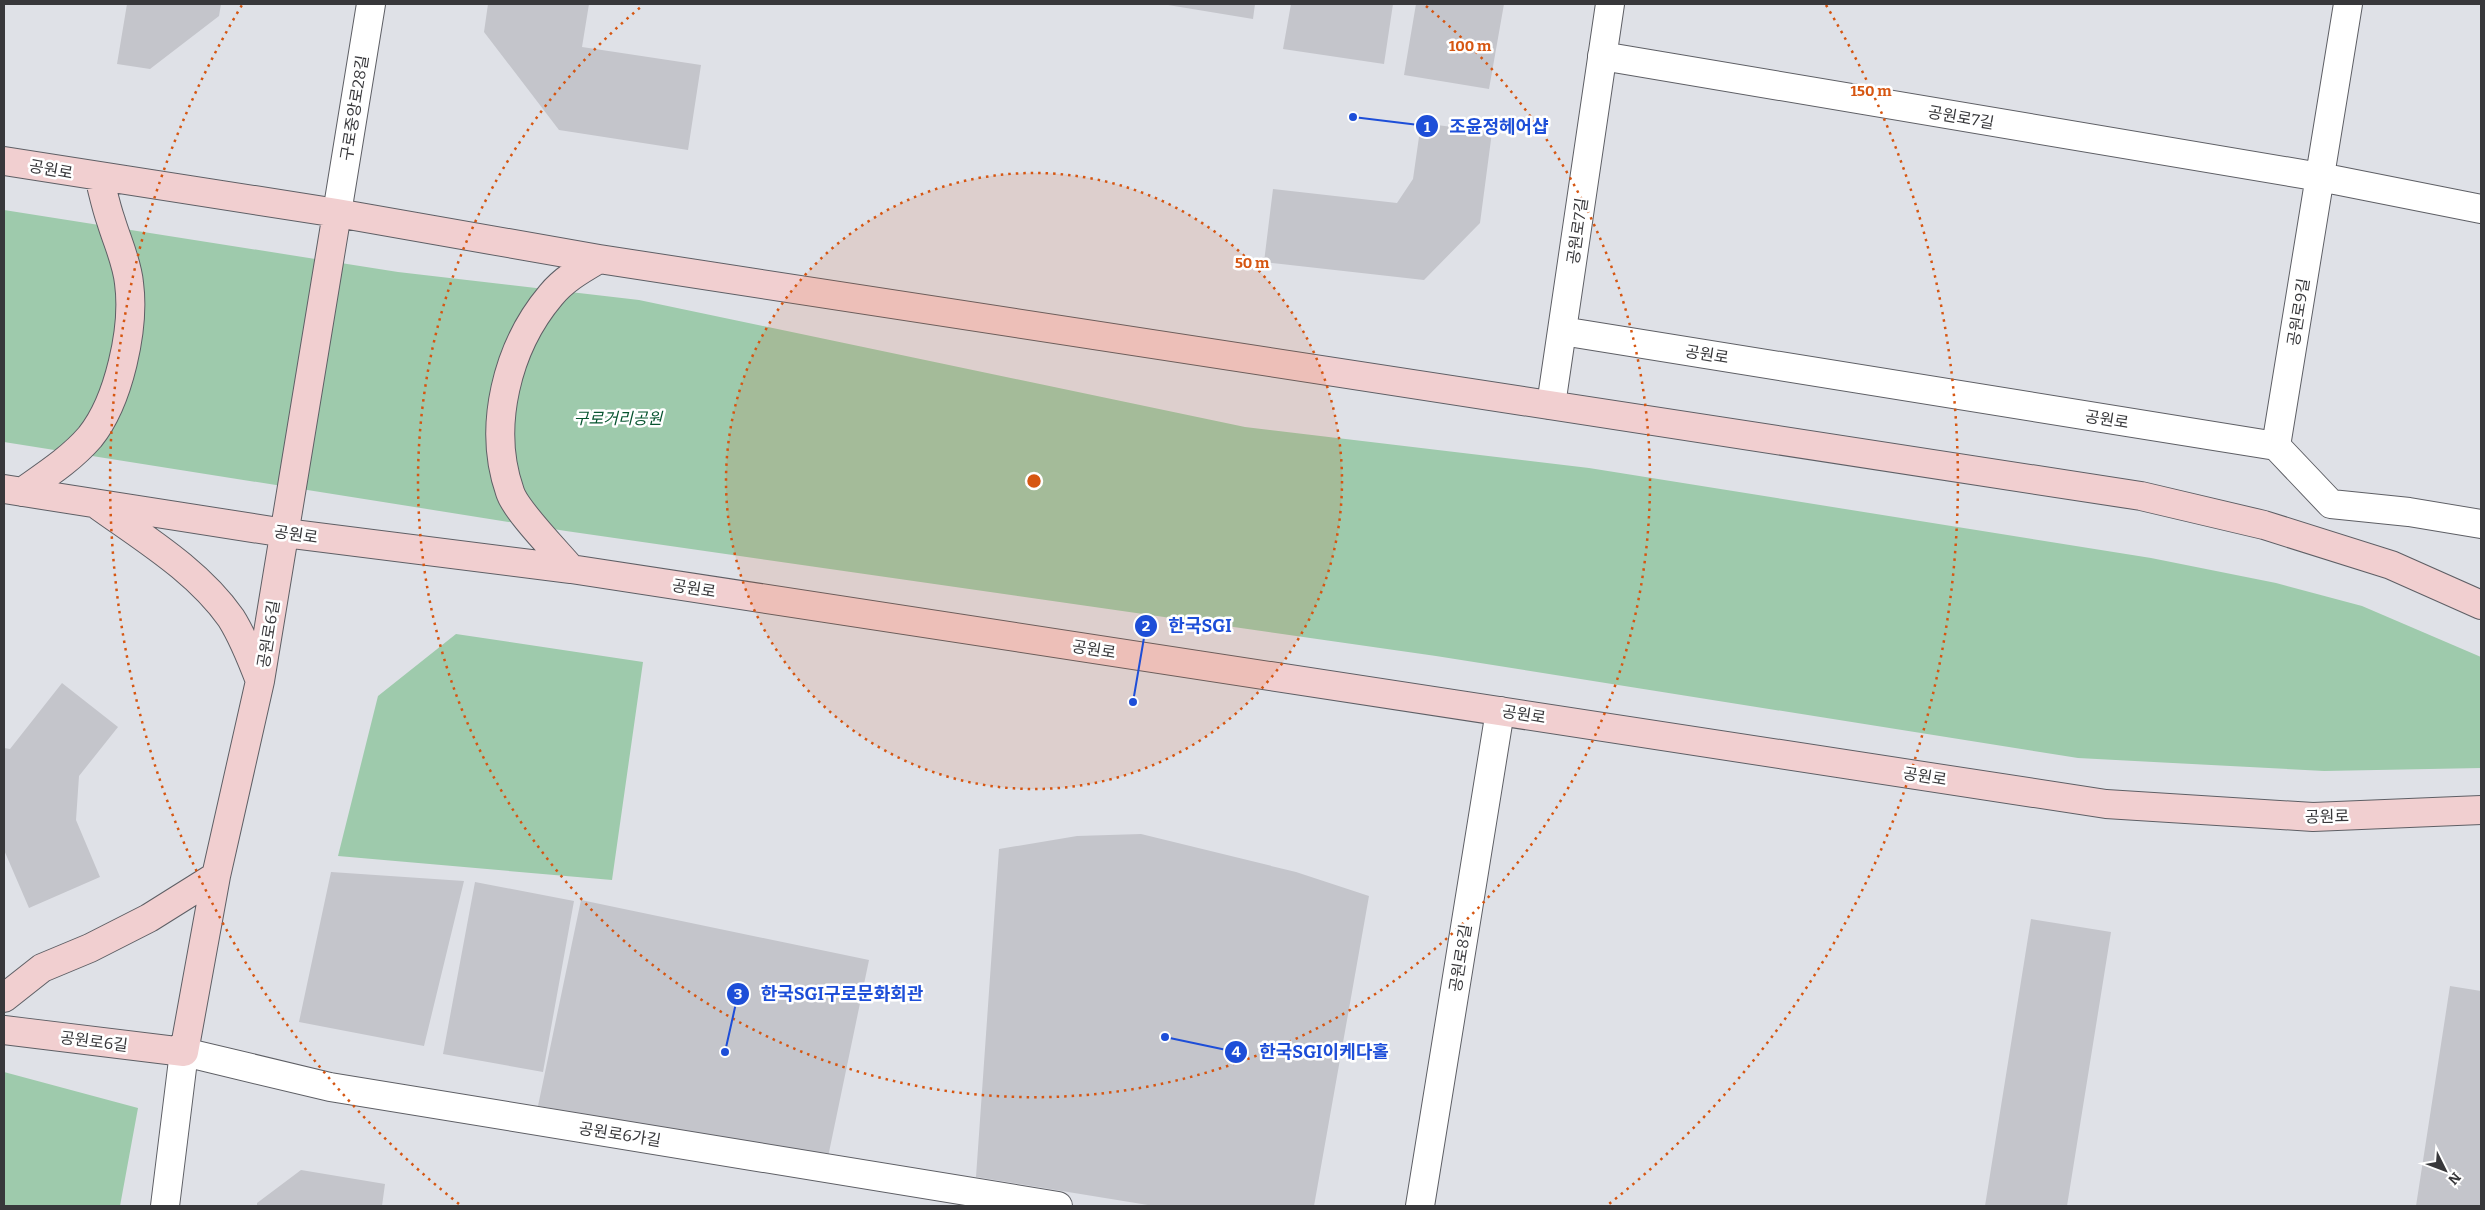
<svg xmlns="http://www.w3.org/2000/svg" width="2485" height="1210" font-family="Bitter,'Noto Sans KR',serif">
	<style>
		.green { fill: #9ecaac }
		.building { fill: #c4c5cb }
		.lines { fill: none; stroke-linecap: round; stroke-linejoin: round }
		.minor-casing { stroke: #5e5f65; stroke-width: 30 }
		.tertiary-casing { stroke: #5e5f65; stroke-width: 30 }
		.secondary-casing { stroke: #5e5f65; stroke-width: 30 }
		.minor { stroke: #fff; stroke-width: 28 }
		.tertiary { stroke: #fff; stroke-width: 28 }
		.secondary { stroke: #f1cfd0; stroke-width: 28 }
		.ring { fill: none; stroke: #d65611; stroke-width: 2.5; stroke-dasharray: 2.5 5 }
		.labels { text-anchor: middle; stroke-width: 5; stroke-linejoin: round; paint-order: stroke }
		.street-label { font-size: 16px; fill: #38383b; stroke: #fff }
		.park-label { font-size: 16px; font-style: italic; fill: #06542f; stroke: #fff }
		.centre { fill: #d65611; stroke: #fff; stroke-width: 2.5 }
		.ring-label { font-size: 15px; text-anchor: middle; font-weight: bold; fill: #d65611; stroke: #fff; stroke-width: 5; stroke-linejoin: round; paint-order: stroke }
		.leader { fill: none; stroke: #1d4ed8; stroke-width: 2 }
		.callout-dot { fill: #1d4ed8; stroke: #fff; stroke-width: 2 }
		.mark-label { font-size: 15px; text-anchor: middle; font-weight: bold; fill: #fff }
		.callout-label { font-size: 18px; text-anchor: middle; font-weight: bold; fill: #1d4ed8; stroke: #fff; stroke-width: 5; stroke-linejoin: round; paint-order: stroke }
	</style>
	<rect width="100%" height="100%" fill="#dfe1e7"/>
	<path class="green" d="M4 210 398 272 639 300 1245 427 1589 468 2151 558 2276 583 2362 606 2481 657V768L2324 771 2078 758 1436 656 566 531 4 442Z
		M456 634 643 662 612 880 338 856 378 696Z
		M4 1072 138 1108 120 1206H4Z"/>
	<path class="building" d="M127 4H221L219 16 150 69 117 64Z
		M488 4H589L582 47 701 65 688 150 559 130 484 32Z
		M1162 4H1255L1253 19Z
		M1291 4H1393L1384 64 1283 49Z
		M1416 4H1504L1489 89 1404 75Z
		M1421 123 1492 132 1480 223 1424 280 1264 262 1273 189 1397 203 1413 179Z
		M62 683 118 727 79 776 76 820 100 877 29 908 4 850V748L10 749Z
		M1141 834 1296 872 1369 896 1314 1206H1154L976 1177 999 849 1077 836Z
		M331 872 464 881 424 1046 299 1022Z
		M475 882 574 901 543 1072 443 1054Z
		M581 900 869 960 828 1157 538 1106Z
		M2031 919 2111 932 2067 1206H1985Z
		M2450 986 2481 991V1206H2416Z
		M301 1170 385 1184 382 1206H257V1203Z"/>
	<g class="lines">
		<g class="minor-casing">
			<path id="minor" d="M1602 56 2320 177 2481 209
				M1562 331 2276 446 2331 504 2409 512 2481 524
				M1551 405 1610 4
				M2276 446 2348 4
				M184 1052 330 1087 1058 1206
				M1420 1206 1500 711"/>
		</g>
		<g class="tertiary-casing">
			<path id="tertiary" d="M337 213 371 4
				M165 1206 184 1052"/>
		</g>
		<g class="secondary-casing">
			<path id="secondary" d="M4 161 337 213 599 259 2141 496 2264 525 2391 565 2481 605
				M4 489 285 533 571 569 2106 804 2313 817 2481 810
				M22 492C46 475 71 459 90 437 119 401 135 328 129 283 127 262 117 241 111 221 106 207 103 192 99 177
				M99 506C145 539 198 571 231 618 243 637 252 660 260 681
				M571 569C557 552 516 511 510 492 487 427 507 347 551 295 564 279 582 269 599 259
				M4 998 42 968 90 948 149 918 216 876
				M4 1030 184 1052 216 876 260 681 337 213"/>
		</g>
		<use href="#minor" class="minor"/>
		<use href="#tertiary" class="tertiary"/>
		<use href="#secondary" class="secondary"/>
	</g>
	<circle cx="1034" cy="481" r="308" fill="#d65611" fill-opacity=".12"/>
	<g class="ring">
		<circle cx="1034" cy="481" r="308"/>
		<path d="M1426 6A616 616 0 1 1 642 6"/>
		<path d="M459 1204A924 924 0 0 1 242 5M1826 5A924 924 0 0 1 1609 1204"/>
	</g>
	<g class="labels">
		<g class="street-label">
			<text transform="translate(354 108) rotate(-81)" y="6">구로중앙로28길</text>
			<text transform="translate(1961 117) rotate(10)" y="6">공원로7길</text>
			<text transform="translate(51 169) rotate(10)" y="6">공원로</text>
			<text transform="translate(1577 231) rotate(-82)" y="6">공원로7길</text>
			<text transform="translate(2298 312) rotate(-81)" y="6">공원로9길</text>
			<text transform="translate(1707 354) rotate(9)" y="6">공원로</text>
			<text transform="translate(2107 419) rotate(9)" y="6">공원로</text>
			<text transform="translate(296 534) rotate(8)" y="6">공원로</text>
			<text transform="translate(694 588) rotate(9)" y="6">공원로</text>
			<text transform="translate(268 634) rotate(-81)" y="6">공원로6길</text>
			<text transform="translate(1094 649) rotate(9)" y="6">공원로</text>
			<text transform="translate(1524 714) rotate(9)" y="6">공원로</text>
			<text transform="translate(1925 776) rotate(9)" y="6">공원로</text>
			<text transform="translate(2327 816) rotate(-1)" y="6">공원로</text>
			<text transform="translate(1460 958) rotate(-81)" y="6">공원로8길</text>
			<text transform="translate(94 1041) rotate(7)" y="6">공원로6길</text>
			<text transform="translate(620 1134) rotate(9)" y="6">공원로6가길</text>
		</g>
		<g class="park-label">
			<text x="618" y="424">구로거리공원</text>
		</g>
	</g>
	<circle cx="1034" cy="481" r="8" class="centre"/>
	<g class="ring-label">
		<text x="1470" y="51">100 m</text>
		<text x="1871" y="96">150 m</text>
		<text x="1252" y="268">50 m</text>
	</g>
	<path class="leader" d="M1353 117L1427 126M1133 702L1146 626M725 1052L738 994M1165 1037L1236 1052"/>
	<g class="callout-dot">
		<circle cx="1353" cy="117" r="5"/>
		<circle cx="1133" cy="702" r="5"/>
		<circle cx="725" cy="1052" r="5"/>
		<circle cx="1165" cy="1037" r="5"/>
		<circle cx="1427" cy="126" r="12"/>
		<circle cx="1146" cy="626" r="12"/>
		<circle cx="738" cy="994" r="12"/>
		<circle cx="1236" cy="1052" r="12"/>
	</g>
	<g class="mark-label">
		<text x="1427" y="132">1</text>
		<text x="1146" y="631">2</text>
		<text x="738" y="999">3</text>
		<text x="1236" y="1057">4</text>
	</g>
	<g class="callout-label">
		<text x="1499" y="133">조윤정헤어샵</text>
		<text x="1200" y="632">한국SGI</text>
		<text x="842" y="1000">한국SGI구로문화회관</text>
		<text x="1324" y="1058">한국SGI이케다홀</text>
	</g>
	<rect width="2485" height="1210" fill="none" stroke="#38383b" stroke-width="10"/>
	<g transform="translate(2445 1170) rotate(132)" stroke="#ffffff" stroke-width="4" paint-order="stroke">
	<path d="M0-4L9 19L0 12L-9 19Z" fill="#38383b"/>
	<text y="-8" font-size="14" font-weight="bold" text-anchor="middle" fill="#38383b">N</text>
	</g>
</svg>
